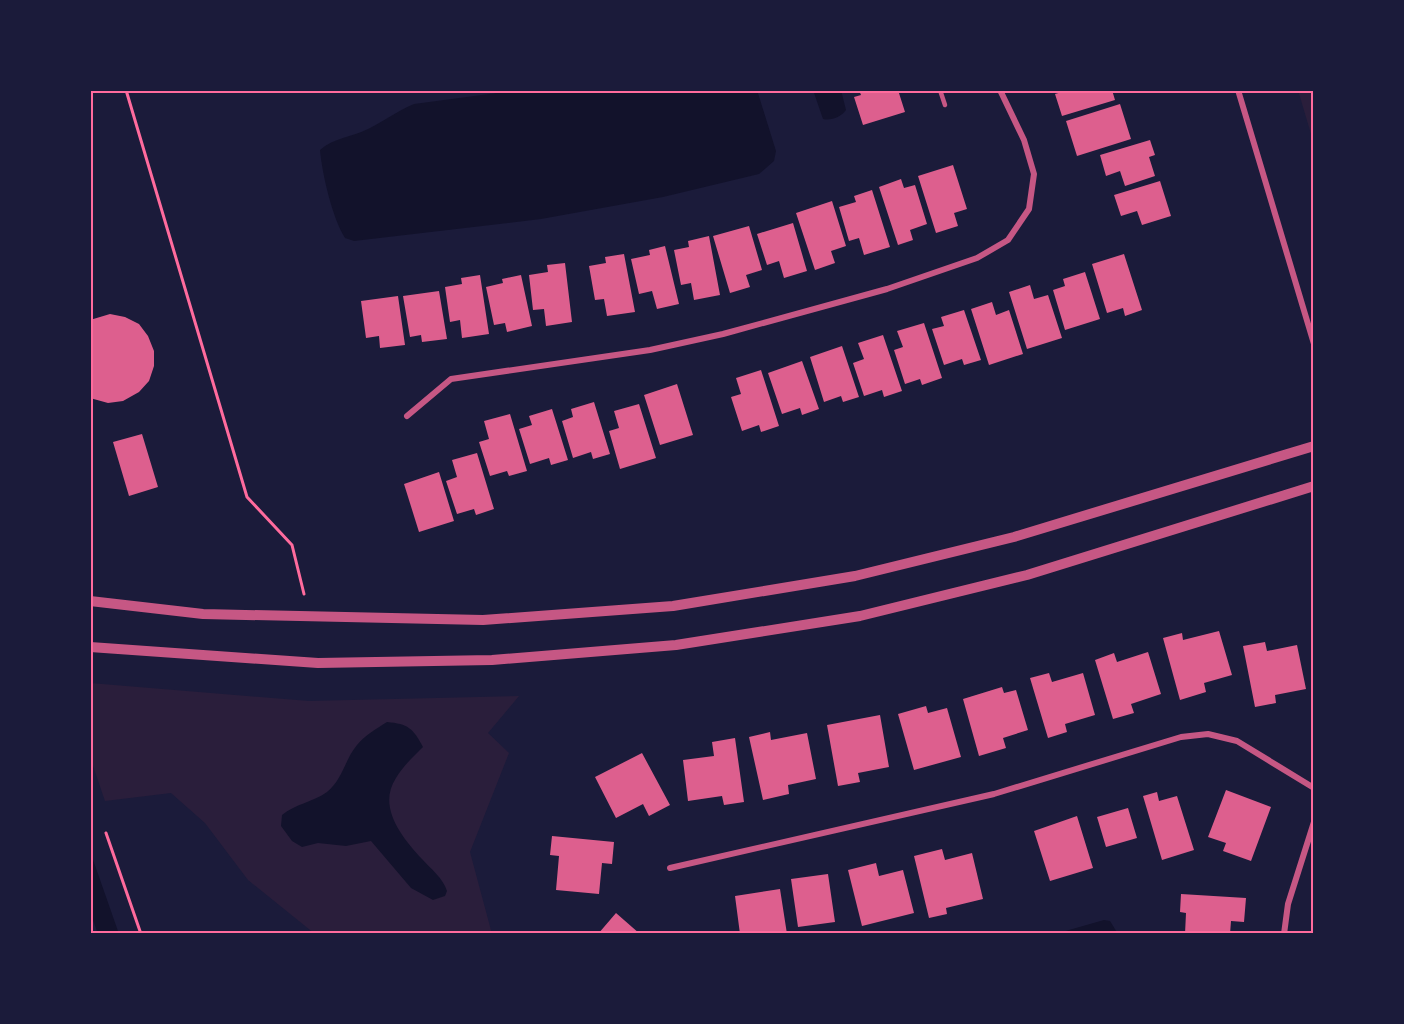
<svg xmlns="http://www.w3.org/2000/svg" width="1404" height="1024" font-family="Jost,sans-serif">
	<style>
		.green { fill: #2a1e3b }
		.water { fill: #12122b }
		.building { fill: #dd5f8e }
		.lines { fill: none; stroke-linecap: round; stroke-linejoin: round }
		.path { stroke: #ff6b9d; stroke-width: 3 }
		.service { stroke: #c65784; stroke-width: 4.5 }
		.minor { stroke: #c65784; stroke-width: 6 }
		.tertiary { stroke: #c65784; stroke-width: 10 }
		.neatline { fill: none; stroke: #ff6b9d; stroke-width: 2 }
	</style>
	<rect width="100%" height="100%" fill="#1b1b3a"/>
	<path class="green" d="M1298 90H1314V144Z
		M90 683 309 701 519 696 488 733 509 753 470 852 492 934H315L248 880 205 823 171 793 105 801 90 757Z"/>
	<path class="water" d="M519 90H757L776 151 774 161 759 174 663 197 541 219 354 241 345 238C332 217 322 173 320 150 333 138 352 137 368 129 384 121 397 111 414 104Z
		M813 90H841L846 110C841 117 831 121 823 119Z
		M387 722C408 724 413 728 423 747 414 756 403 766 396 778 377 807 402 837 422 859 431 869 443 878 447 891L445 896 433 900 411 888 371 841 346 846 318 843 302 847 292 841 281 826 282 815C295 804 313 802 327 792 343 779 345 759 357 745 365 735 376 729 387 722Z
		M90 851 119 934H98L90 912Z
		M1104 920 1110 921 1118 934H1055Z"/>
	<path class="building" d="M859 90H898L905 112 863 125 854 97 861 95Z
		M1069 90H1112L1115 100 1062 116 1055 94Z
		M1120 104 1131 139 1077 156 1066 121Z
		M1150 140 1155 155 1149 157 1155 176 1125 186 1120 171 1106 176 1100 155Z
		M953 165 967 209 954 213 958 226 936 233 918 176Z
		M901 179 904 188 915 185 927 224 910 230 913 240 898 245 879 187Z
		M1160 181 1171 216 1142 225 1137 211 1121 216 1114 195Z
		M872 190 890 247 864 255 859 238 849 241 839 207 856 202 854 196Z
		M832 201 846 246 831 251 835 263 815 270 796 213Z
		M793 223 807 271 784 278 779 261 767 265 757 234Z
		M749 226 762 270 746 275 750 287 730 293 713 236Z
		M709 236 720 295 694 300 691 283 681 285 674 250 689 247 688 241Z
		M665 246 679 304 657 309 652 291 639 294 631 259 650 255 649 250Z
		M624 254 635 312 607 316 604 299 595 300 589 266 606 263 605 257Z
		M1124 254 1142 310 1125 316 1123 308 1107 313 1092 264Z
		M565 263 572 322 546 326 544 309 533 310 529 275 548 272 547 265Z
		M1085 272 1100 319 1065 330 1053 290 1065 286 1063 279Z
		M480 275 489 334 462 338 460 320 450 322 445 287 462 284 461 278Z
		M521 275 532 326 507 332 505 323 494 325 486 287 503 283 502 279Z
		M1030 285 1034 299 1048 295 1062 338 1027 349 1009 292Z
		M439 291 447 339 422 342 421 335 410 337 403 296Z
		M398 296 405 345 380 348 379 336 366 338 361 301Z
		M992 302 996 315 1009 310 1023 354 989 365 971 309Z
		M964 310 981 360 964 365 962 359 944 365 932 329 944 326 941 317Z
		M110 314 125 317 139 324 148 336 154 351V366L149 381 139 392 123 401 108 403 90 398V320Z
		M924 323 942 378 922 385 920 379 905 384 894 350 903 347 897 331Z
		M883 335 902 391 884 397 882 390 864 396 853 363 864 359 858 343Z
		M842 346 859 397 843 402 841 396 824 402 810 357Z
		M802 361 819 409 802 415 800 408 782 414 768 373Z
		M761 370 779 426 761 432 759 425 742 431 731 397 741 394 736 378Z
		M677 384 693 435 660 445 644 395Z
		M594 402 610 454 593 459 591 452 573 458 562 421 573 417 571 409Z
		M639 404 656 458 620 469 609 431 619 428 614 411Z
		M552 409 568 460 551 465 549 458 530 464 519 429 532 425 529 416Z
		M510 414 527 471 509 476 507 471 490 476 479 442 489 439 484 421Z
		M142 434 158 487 129 496 113 442Z
		M477 453 494 509 476 515 474 509 457 514 446 481 457 477 452 460Z
		M439 472 454 521 419 532 404 484Z
		M1219 631 1232 675 1204 683 1206 692 1180 700 1163 638 1182 633 1183 640Z
		M1265 642 1267 651 1297 645 1306 689 1275 695 1276 703 1255 707 1243 646Z
		M1148 652 1161 694 1131 704 1134 713 1113 719 1095 660 1114 653 1117 662Z
		M1049 673 1052 682 1083 673 1095 715 1065 724 1067 732 1048 738 1030 678Z
		M1002 687 1004 693 1016 690 1028 730 1003 738 1006 748 979 756 963 699Z
		M926 706 928 713 947 708 961 757 914 770 898 714Z
		M880 715 889 767 858 773 860 782 838 786 827 725Z
		M770 732 771 740 807 733 816 779 788 785 789 794 763 800 749 737Z
		M735 738 744 802 724 805 722 796 688 801 683 760 714 756 712 742Z
		M642 753 670 805 649 816 643 804 616 818 595 777Z
		M1226 790 1271 807 1251 861 1223 851 1226 843 1208 837Z
		M1157 792 1159 801 1177 796 1194 850 1162 860 1143 796Z
		M1128 808 1137 838 1106 847 1097 817Z
		M1077 816 1093 868 1050 881 1034 831Z
		M552 836 614 842 612 864 602 863 599 894 556 890 559 856 550 855Z
		M942 849 945 860 972 853 983 899 946 908 947 914 929 918 914 856Z
		M876 863 879 876 903 870 914 913 862 926 848 870Z
		M828 874 835 922 798 927 791 879Z
		M780 889 787 934H740L735 896Z
		M1181 894 1246 898 1244 922 1231 921 1230 934H1185L1186 913 1180 912Z
		M616 913 640 934H598Z"/>
	<g class="lines">
		<path class="path" d="M126 90 247 497 292 545 304 594
			M106 833 141 934"/>
		<path class="service" d="M940 90 945 105"/>
		<path class="minor" d="M1238 90 1314 344
			M407 416 451 379 650 350 723 334 887 289 977 258 1008 240 1029 209 1034 174 1024 140 1000 90
			M670 868 994 794 1181 737 1208 734 1237 741 1314 788
			M1284 934 1288 904 1314 822"/>
		<path class="tertiary" d="M90 601 203 614 483 620 673 606 855 576 1014 537 1314 446
			M90 647 318 663 492 660 676 645 860 616 1027 575 1314 486"/>
	</g>
	<rect width="1404" height="1024" fill="none" stroke="#1b1b3a" stroke-width="183"/>
	<rect x="92" y="92" width="1220" height="840" class="neatline"/>
</svg>
